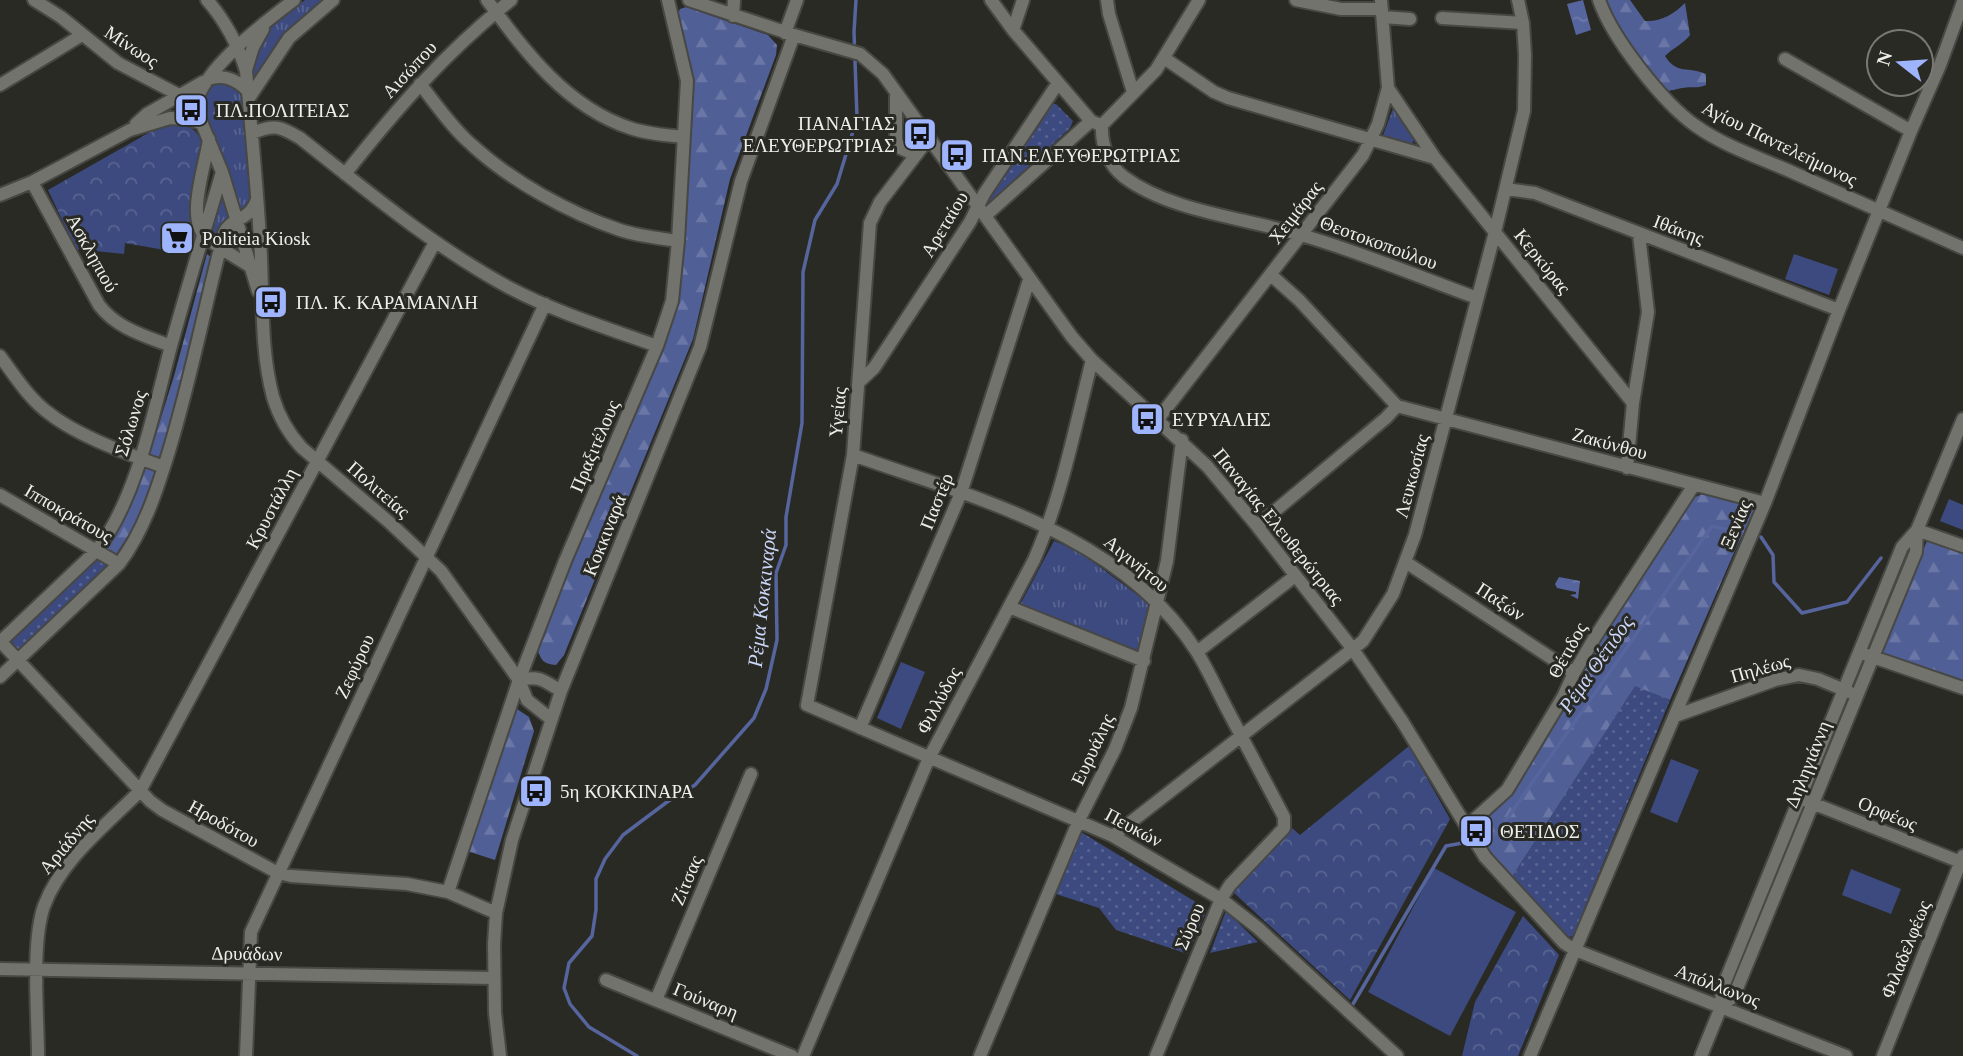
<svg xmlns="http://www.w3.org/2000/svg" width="1963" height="1056" font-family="Georgia,serif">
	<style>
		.grass { fill: url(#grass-tufts) }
		.forest { fill: url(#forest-firs) }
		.park { fill: url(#park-crowns) }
		.garden { fill: url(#garden-dots) }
		.pitch { fill: #3c4a7f }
		.water { fill: url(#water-ripples) }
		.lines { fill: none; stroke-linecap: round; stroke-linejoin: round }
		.stream { stroke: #56659d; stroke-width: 3.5 }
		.minor-casing { stroke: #474844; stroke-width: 16 }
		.minor { stroke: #72736d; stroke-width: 12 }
		.labels { text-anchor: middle; stroke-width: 6; stroke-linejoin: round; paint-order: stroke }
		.street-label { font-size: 19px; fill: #eeeeeb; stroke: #2a2a25 }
		.poi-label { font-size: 19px; fill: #eeeeeb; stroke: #2a2a25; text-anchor: start }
		.water-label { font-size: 21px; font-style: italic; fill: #cbd6f8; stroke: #2a2a25 }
	</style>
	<defs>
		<pattern id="grass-tufts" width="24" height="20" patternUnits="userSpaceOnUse" patternTransform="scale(1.75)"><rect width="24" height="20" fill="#3c4a7f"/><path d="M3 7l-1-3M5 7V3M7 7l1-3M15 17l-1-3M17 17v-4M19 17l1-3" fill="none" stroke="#586491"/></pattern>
		<pattern id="forest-firs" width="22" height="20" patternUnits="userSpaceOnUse" patternTransform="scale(1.75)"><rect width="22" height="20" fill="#505f96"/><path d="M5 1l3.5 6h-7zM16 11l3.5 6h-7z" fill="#6a76a5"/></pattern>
		<pattern id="park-crowns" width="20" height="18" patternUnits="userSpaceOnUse" patternTransform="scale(1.75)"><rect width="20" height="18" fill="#3c4a7f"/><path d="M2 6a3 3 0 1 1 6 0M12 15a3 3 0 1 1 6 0" fill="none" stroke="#586491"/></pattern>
		<pattern id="garden-dots" width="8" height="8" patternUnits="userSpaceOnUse" patternTransform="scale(1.75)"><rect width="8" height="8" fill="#3c4a7f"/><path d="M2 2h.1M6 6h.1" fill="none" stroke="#586491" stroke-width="1.8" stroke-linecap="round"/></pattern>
		<pattern id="water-ripples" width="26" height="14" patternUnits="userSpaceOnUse" patternTransform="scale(1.75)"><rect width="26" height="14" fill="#56659d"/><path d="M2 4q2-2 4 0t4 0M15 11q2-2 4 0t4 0" fill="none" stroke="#6f7bab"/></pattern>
	</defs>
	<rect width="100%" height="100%" fill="#2a2a25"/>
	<path class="grass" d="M305 0H326L259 78 254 80C253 39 273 22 305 0Z
		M218 82C231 82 240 90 244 103L254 198 246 209 240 208 236 203 214 134 201 114 200 96 211 85Z
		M1394 106 1414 140 1411 146 1382 138Z
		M221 188 230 216 222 223 216 237 208 231Z
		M1054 541 1077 550 1148 603V617L1136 654 1020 605Z"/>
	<path class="forest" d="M1604 0H1630L1645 21C1661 22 1674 14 1685 3L1690 35C1683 44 1673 48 1665 56 1677 75 1688 66 1706 74V85C1696 89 1691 86 1682 88 1675 89 1672 91 1664 91L1634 54Z
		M686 7 768 35 777 45 776 55 730 179 693 339 564 655 556 665C543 664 541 660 537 648L568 564 661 352 692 92 689 62 676 17 680 9Z
		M207 254 211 257 213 263 173 417 160 460 149 456 174 376Z
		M145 466 156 470 135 525 115 556 106 549 125 517Z
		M1704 493 1754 506 1755 508 1733 555 1670 700 1635 687 1512 877 1489 850 1477 828 1502 805 1581 667 1691 499Z
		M1927 541 1963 553V682L1880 655Z
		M517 709 529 717 534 731 495 860 467 851Z"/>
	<path class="park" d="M174 123C188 125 198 129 202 144L194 228 197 238 193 252 187 254 125 243 124 254 76 249 48 190 159 127Z
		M1409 746 1450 819 1350 1000 1232 891 1292 828 1300 835Z
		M1523 916 1559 955 1518 1056H1462L1475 1002Z"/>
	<path class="garden" d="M1052 104H1056L1073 121 1070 128 989 203 988 202Z
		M97 557 107 566 19 651 9 638Z
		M1635 686 1670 700 1573 936 1568 937 1512 877Z
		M1081 832 1207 909 1188 954 1116 930 1099 908 1056 894Z
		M1226 911 1258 942 1210 953Z"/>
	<path class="pitch" d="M1794 254 1838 269 1829 295 1785 279Z
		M1949 499 1963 505V530L1940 521Z
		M901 662 925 672 901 729 877 718Z
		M1671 759 1699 770 1677 823 1650 812Z
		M1434 868 1516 912 1450 1036 1368 992Z
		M1851 869 1901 889 1891 914 1842 895Z"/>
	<path class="water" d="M1583 0 1591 30 1576 35 1567 4Z
		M1559 577 1580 581 1578 599 1570 595 1576 594V592L1557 588 1555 584Z"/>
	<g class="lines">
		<path class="stream" d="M1761 537 1773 555 1774 582 1802 613 1847 602 1881 558
			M1483 837 1497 833 1712 526 1742 533
			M1353 1004 1446 846 1468 842
			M637 1056 589 1027 570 1004 564 988 569 963 592 936 596 910V879L605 859 623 835 667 802 695 785 754 718 766 689 777 640 776 573 786 545V517L802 423 803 272 815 220 837 184 857 118 854 32 856 0"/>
		<g class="minor-casing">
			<path id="minor" d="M34 0 61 17 118 63 179 95
				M207 0C224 19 239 46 246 71 252 133 258 195 261 258 263 303 261 353 273 397 279 417 288 433 302 448L389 522 441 571 519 680
				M487 0C525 51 566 107 630 128 647 134 665 135 683 137
				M689 0 794 35 860 54 883 74 1072 337 1092 360 1207 466 1257 526 1352 648 1402 721 1485 857 1564 943 1575 950 1846 1056
				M991 0 1013 30 1091 121
				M1107 0 1109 14 1133 92
				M1296 0 1341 9H1382
				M1599 0C1612 38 1663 103 1696 126 1724 146 1760 158 1792 172 1849 197 1906 223 1963 248
				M733 16 734 0
				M1383 17 1410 19
				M1442 18 1523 23
				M1013 30 1023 0
				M785 33 797 0
				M1164 58 1214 92 1228 98 1435 158
				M1785 59 1911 131
				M246 70 253 47 263 29
				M208 79C224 74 236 79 248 91
				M420 84C436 104 452 128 472 145 511 181 569 213 620 230 638 236 658 238 678 241
				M0 85 82 35
				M1388 88 1435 158 1633 403 1627 468
				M896 93V141L900 148 916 155
				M249 98 289 38 333 0
				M136 124 147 114 203 82
				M1102 125C1101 144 1108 165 1124 177 1171 212 1246 218 1301 235 1361 252 1419 277 1477 298
				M1102 125 1156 70 1199 0
				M252 133C275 124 279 126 300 138 367 191 433 246 508 287 555 312 607 328 657 346
				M929 138 880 202 870 223 853 455 807 705 1113 836 1221 899 1258 928 1397 1056
				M209 139C206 164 186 217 205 236 218 248 236 257 251 267
				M345 174C398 107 445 53 511 0
				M32 182 99 305C116 328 145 336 171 346
				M1506 189 1535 193 1839 310
				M0 195 32 182 130 130 170 118 188 119 201 123
				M985 216 1091 121 1098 124
				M1271 275 1299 300 1397 406 1765 503
				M258 291 222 172 195 107C201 70 265 22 294 0
				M0 356C15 376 29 399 50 414 78 436 130 455 164 467
				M859 382 874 368 970 222 984 194 1058 83
				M1633 403 1648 312 1639 235
				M1158 419 1363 155 1378 124 1388 88 1381 0
				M853 455C977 499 1122 534 1197 652 1208 670 1217 690 1227 709 1246 745 1265 781 1284 817V828L1230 885 1221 899 1156 1056
				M0 495 119 564
				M1257 526 1386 418 1397 406
				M1407 563 1574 673
				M1009 607 1144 661
				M0 641 150 801 162 810 278 873 291 876 407 884 448 892 496 913
				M0 642 96 551C137 500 154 409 171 346 187 288 205 230 222 172
				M1197 652 1295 576
				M1867 655 1963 688
				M0 677 119 564C144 531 157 490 169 451 191 379 205 305 224 233 232 216 250 222 257 199
				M1675 716 1775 680 1799 675 1818 679 1849 692
				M551 719 527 700 519 680C540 675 544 681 561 691
				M860 728 961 493 1029 280
				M1807 801 1963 863
				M1466 827 1507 790 1563 697 1574 673 1595 637 1694 485
				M1113 836 1363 641 1393 594 1415 535 1495 232 1524 111 1525 55 1523 23 1518 0
				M448 892 519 680 565 561 657 346 672 301 678 241 687 81 668 0
				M0 969 493 978
				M606 980 792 1056
				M656 1000 751 774
				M1721 1007 1734 996 1916 552 1917 530 1963 546
				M38 1056C38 1015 31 943 44 906 61 860 106 825 140 791L435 242
				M246 1056 251 932 545 304
				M500 1056 495 1013 494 944 496 913 512 840 561 691 700 347 741 181 794 35
				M803 1056 929 758 1034 560C1062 496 1075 427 1092 360
				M980 1056 1079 820 1115 749 1131 708 1167 561 1182 440
				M1530 1056 1765 503 1839 310 1911 131 1940 65 1963 2
				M1701 1056 1721 1007 1722 989 1902 547 1917 530 1963 419
				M1883 1056 1963 856"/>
		</g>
		<use href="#minor" class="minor"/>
	</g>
	<defs>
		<g id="bus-square" transform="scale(1.75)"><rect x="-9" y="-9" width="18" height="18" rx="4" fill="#9eb4fd" stroke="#2a2a25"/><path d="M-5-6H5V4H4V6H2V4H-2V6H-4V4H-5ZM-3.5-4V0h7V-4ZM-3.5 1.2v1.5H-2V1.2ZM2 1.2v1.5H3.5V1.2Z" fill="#111"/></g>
		<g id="supermarket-square" transform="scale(1.75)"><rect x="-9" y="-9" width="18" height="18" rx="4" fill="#9eb4fd" stroke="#2a2a25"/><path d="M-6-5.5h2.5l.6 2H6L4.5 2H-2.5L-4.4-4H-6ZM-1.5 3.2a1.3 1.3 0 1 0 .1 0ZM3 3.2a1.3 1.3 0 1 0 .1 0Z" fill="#111"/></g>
	</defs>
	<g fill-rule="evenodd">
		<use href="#bus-square" x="191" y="110"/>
		<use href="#bus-square" x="920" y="134"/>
		<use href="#bus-square" x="957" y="155"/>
		<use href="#supermarket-square" x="177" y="238"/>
		<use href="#bus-square" x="271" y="302"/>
		<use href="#bus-square" x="1147" y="419"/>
		<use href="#bus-square" x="536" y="791"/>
		<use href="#bus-square" x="1476" y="831"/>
	</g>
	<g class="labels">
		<g class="street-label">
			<text transform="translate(132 46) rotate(33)" y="7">Μίνωος</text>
			<text transform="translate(409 69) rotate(-47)" y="7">Αισώπου</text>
			<text transform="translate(1780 143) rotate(26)" y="7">Αγίου Παντελεήμονος</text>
			<text transform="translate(1295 212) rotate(-52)" y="7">Χειμάρας</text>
			<text transform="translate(944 224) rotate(-59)" y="7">Αρεταίου</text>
			<text transform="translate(1679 229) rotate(21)" y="7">Ιθάκης</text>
			<text transform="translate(1379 242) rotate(20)" y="7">Θεοτοκοπούλου</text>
			<text transform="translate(93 253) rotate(61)" y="7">Ασκληπιού</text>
			<text transform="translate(1543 261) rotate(51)" y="7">Κερκύρας</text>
			<text transform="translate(837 412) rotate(-85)" y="7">Υγείας</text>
			<text transform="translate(130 423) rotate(-73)" y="7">Σόλωνος</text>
			<text transform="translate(1610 443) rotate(15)" y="7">Ζακύνθου</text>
			<text transform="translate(594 446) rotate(-67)" y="7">Πραξιτέλους</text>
			<text transform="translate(1411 476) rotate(-75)" y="7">Λευκωσίας</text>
			<text transform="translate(379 489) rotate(41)" y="7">Πολιτείας</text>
			<text transform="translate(936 501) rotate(-68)" y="7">Παστέρ</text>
			<text transform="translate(271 508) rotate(-62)" y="7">Κρυστάλλη</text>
			<text transform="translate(69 513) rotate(30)" y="7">Ιπποκράτους</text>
			<text transform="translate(1735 524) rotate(-67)" y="7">Ξενίας</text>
			<text transform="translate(1279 526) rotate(51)" y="7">Παναγίας Ελευθερώτριας</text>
			<text transform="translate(604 535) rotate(-68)" y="7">Κοκκιναρά</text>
			<text transform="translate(1137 563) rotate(39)" y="7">Αιγινήτου</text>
			<text transform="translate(1501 601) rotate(33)" y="7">Παξών</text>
			<text transform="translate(1567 650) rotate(-61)" y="7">Θέτιδος</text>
			<text transform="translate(354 666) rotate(-65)" y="7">Ζεφύρου</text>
			<text transform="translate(1760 668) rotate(-16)" y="7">Πηλέως</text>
			<text transform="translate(938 700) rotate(-62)" y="7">Φιλλύδος</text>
			<text transform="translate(1092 749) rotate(-65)" y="7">Ευρυάλης</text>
			<text transform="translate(1807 764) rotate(-68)" y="7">Δηληγιάννη</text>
			<text transform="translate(1888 813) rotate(22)" y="7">Ορφέως</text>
			<text transform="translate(224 823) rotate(29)" y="7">Ηροδότου</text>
			<text transform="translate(1134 827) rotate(28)" y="7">Πευκών</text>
			<text transform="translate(66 843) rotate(-50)" y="7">Αριάδνης</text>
			<text transform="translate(686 880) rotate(-67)" y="7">Ζίτσας</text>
			<text transform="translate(1189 926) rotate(-67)" y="7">Σύρου</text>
			<text transform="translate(1905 949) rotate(-68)" y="7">Φιλαδελφέως</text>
			<text transform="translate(247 953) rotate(1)" y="7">Δρυάδων</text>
			<text transform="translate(1718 985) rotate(21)" y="7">Απόλλωνος</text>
			<text transform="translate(706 1000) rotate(22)" y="7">Γούναρη</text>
		</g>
		<g class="poi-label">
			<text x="216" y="117">ΠΛ.ΠΟΛΙΤΕΙΑΣ</text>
			<text x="895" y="130" text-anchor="end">ΠΑΝΑΓΙΑΣ<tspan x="895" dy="22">ΕΛΕΥΘΕΡΩΤΡΙΑΣ</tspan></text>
			<text x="982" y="162">ΠΑΝ.ΕΛΕΥΘΕΡΩΤΡΙΑΣ</text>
			<text x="202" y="245">Politeia Kiosk</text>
			<text x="296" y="309">ΠΛ. Κ. ΚΑΡΑΜΑΝΛΗ</text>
			<text x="1172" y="426">ΕΥΡΥΑΛΗΣ</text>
			<text x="560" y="798">5η ΚΟΚΚΙΝΑΡΑ</text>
			<text x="1500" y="838">ΘΕΤΙΔΟΣ</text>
		</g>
		<g class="water-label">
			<text transform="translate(762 598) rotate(-84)" y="7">Ρέμα Κοκκιναρά</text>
			<text transform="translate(1596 664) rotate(-55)" y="7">Ρέμα Θέτιδος</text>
		</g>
	</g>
	<g transform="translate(1900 63) rotate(287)"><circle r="33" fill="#2a2a25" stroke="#787874" stroke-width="2"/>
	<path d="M0-5L12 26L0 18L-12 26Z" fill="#9eb4fd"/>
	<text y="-10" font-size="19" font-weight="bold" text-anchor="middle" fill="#eeeeeb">N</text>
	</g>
</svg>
